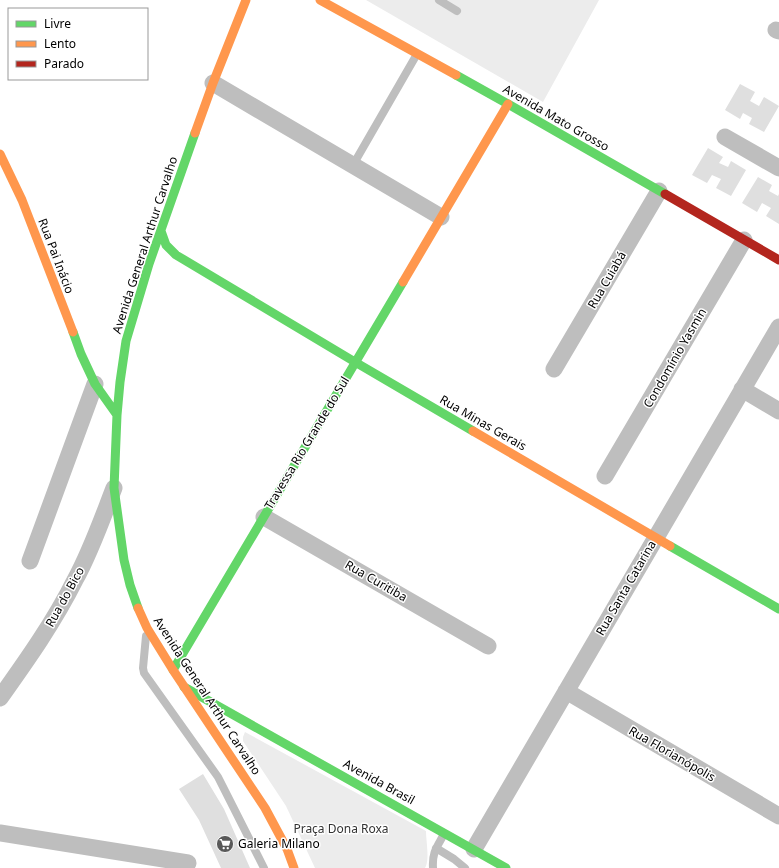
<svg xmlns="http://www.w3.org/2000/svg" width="779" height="868" font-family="'Noto Sans',sans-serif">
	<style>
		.green { fill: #ececec }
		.building { fill: #dfdfdf }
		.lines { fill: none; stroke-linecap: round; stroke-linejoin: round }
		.lane { stroke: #bebebe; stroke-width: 8 }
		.street { stroke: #bebebe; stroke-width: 17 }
		.fast { stroke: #63d668; stroke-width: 9 }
		.slow { stroke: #ff974d; stroke-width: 9 }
		.jam { stroke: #b3261e; stroke-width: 9 }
		.labels { text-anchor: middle; stroke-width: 3; stroke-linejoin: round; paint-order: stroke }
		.street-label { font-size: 12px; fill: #000; stroke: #fff }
		.park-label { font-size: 12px; fill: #333; stroke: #fff }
		.poi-label { font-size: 12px; fill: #000; stroke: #fff; text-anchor: start }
	</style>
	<rect width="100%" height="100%" fill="#fff"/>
	<path class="green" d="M366 0H599L543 102Z
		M245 732 426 831C426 841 430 860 425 868H315L286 806 243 741V737Z"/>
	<path class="building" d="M740 84 755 92 750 101 759 106 764 97 779 106 764 132 749 124 752 118 743 113 740 119 725 110Z
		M708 148 723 157 719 163 728 167 731 161 746 170 731 196 716 188 721 179 712 175 707 183 692 175Z
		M758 177 772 185 769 191 778 196 779 194V224L766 216 771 208 762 203 757 212 742 203Z
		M203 774 224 809 250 868H221L199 820 179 789Z"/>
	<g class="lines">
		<path class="lane" d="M439 0 457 11
			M353 165 417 54
			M146 636 143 668 144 673 218 777 264 868
			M436 848 454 859 465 868
			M433 868C432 852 437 847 444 834"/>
		<path class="street" d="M776 30 779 31
			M213 83 441 217
			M725 137 779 168
			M554 369 659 191
			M742 389 779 411
			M605 476 744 240
			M264 517 488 646
			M30 561 95 384
			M566 691 779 816
			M0 698C27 660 54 622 75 580 91 551 102 519 114 488
			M0 833 188 863
			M474 849 779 327"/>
		<path class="fast" d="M456 75 508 104 665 194
			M161 231 166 245 176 255 355 362 473 431
			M73 332 81 354 95 384 117 415
			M670 546 779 609
			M138 608 130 585 124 560 114 488 117 415 120 382 126 341 149 264 195 133
			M173 670 403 282
			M184 687 506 868"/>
		<path class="slow" d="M320 0 456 75
			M195 133 213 83 246 0
			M0 154 22 200 73 332
			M403 282 508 104
			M473 431 670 546
			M138 608 147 628 173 670 265 808 287 849 294 868"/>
		<path class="jam" d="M665 194 779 260"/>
	</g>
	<defs>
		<g id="supermarket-disc" transform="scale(0.9)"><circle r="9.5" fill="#595959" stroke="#fff"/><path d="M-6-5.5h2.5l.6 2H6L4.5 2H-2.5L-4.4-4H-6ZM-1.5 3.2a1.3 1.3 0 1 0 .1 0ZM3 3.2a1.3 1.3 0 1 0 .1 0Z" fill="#fff"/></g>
	</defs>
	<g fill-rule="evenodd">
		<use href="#supermarket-disc" x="225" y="844"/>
	</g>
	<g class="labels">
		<g class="street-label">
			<text transform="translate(556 118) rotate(30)" y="4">Avenida Mato Grosso</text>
			<text transform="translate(145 245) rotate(-72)" y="4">Avenida General Arthur Carvalho</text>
			<text transform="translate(56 256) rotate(69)" y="4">Rua Pai Inácio</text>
			<text transform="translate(607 280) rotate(-60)" y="4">Rua Cuiabá</text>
			<text transform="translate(675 358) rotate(-60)" y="4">Condomínio Yasmin</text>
			<text transform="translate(483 423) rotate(30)" y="4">Rua Minas Gerais</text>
			<text transform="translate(307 443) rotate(-59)" y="4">Travessa Rio Grande do Sul</text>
			<text transform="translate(376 581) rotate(30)" y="4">Rua Curitiba</text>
			<text transform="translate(626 588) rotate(-60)" y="4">Rua Santa Catarina</text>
			<text transform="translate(65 597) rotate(-61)" y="4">Rua do Bico</text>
			<text transform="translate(207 696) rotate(57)" y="4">Avenida General Arthur Carvalho</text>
			<text transform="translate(672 754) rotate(30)" y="4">Rua Florianópolis</text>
			<text transform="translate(379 782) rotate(29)" y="4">Avenida Brasil</text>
		</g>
		<g class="park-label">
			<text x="341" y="833">Praça Dona Roxa</text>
		</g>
		<g class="poi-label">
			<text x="238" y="848">Galeria Milano</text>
		</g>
	</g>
	<rect x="8" y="8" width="140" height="72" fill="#ffffff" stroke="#999999"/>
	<rect x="16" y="21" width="20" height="6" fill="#63d668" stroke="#999999"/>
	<text x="44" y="28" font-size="12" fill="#000000">Livre</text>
	<rect x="16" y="41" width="20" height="6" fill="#ff974d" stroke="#999999"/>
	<text x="44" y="48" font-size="12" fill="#000000">Lento</text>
	<rect x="16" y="61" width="20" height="6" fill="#b3261e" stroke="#999999"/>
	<text x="44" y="68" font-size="12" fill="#000000">Parado</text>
</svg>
